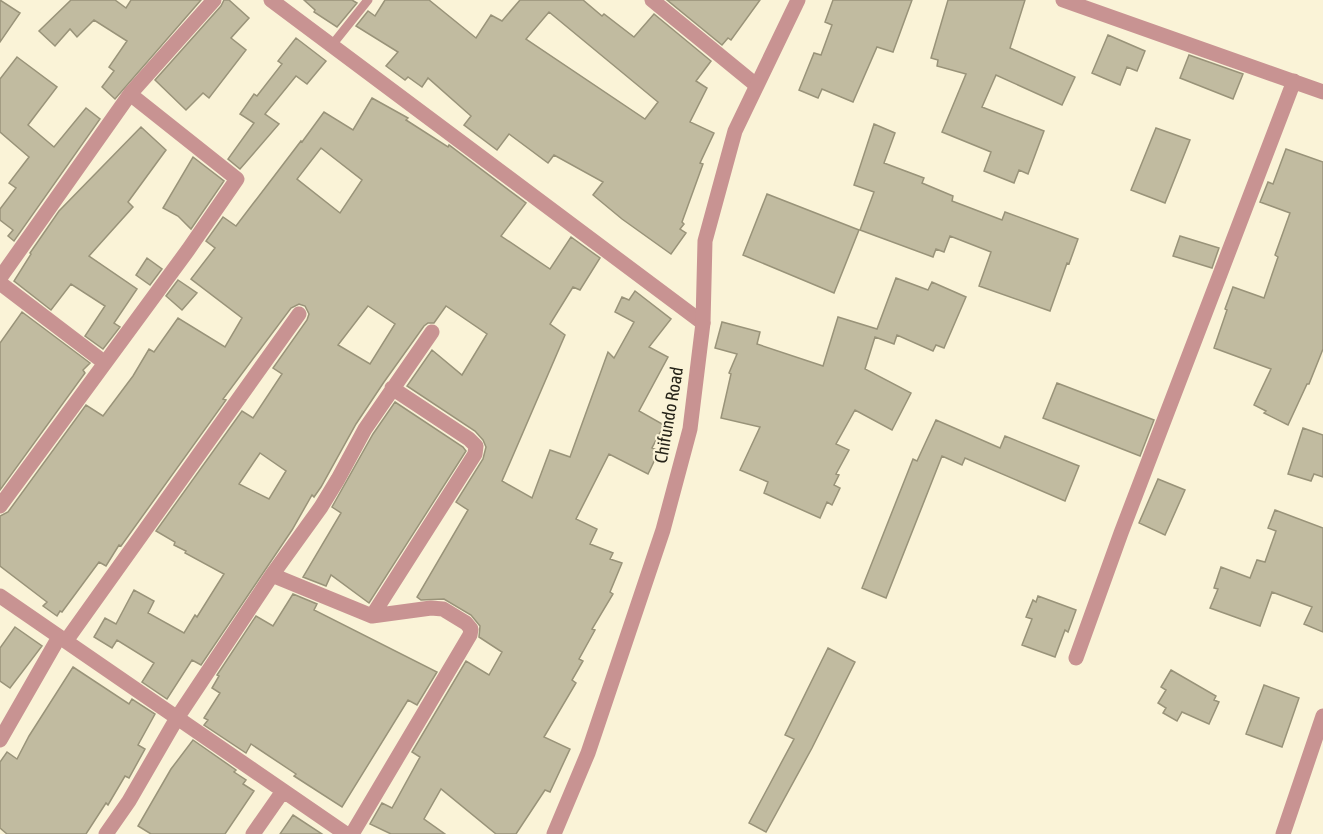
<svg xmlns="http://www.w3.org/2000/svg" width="1323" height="834" font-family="'Asap Condensed',sans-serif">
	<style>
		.building { fill: #c1bba0; stroke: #999379; stroke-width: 1.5; fill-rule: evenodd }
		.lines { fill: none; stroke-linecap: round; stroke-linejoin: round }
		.service { stroke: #c89392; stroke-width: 9 }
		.minor { stroke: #c89392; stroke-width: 15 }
		.tertiary { stroke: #c89392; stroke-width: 15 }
		.labels { text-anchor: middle; stroke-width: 4.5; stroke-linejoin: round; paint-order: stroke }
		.street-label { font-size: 18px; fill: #252318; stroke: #faf3d7 }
	</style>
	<rect width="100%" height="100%" fill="#faf3d7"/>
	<path class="building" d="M0 0 20 13 0 42Z
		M71 0H115L126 8 131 0H201L115 99 102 87 114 71 109 67 127 41 94 20 77 37 70 29 55 46 39 31Z
		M224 0H229L249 18 231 38 246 50 209 98 203 93 186 110 155 80 221 6Z
		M304 0H352L357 3 337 27 314 12 315 10Z
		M385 0H429L476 38 491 15 502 21 520 0H583L602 16 604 14 634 37 654 14 711 61 696 81 707 88 690 122 714 133 700 163 703 164 682 222 684 224 680 229 686 233 671 254 622 219 593 195 603 182 554 155 548 163 509 134 497 150 464 125 471 116 428 78 422 87 408 77 405 80 386 66 398 52 356 26 368 11 375 16ZM549 12 658 102 645 119 526 39Z
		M667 0H760L731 40 728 38 722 45Z
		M833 0H912L893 52 877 47 853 102 822 89 818 98 799 90 814 53 821 55 832 25 825 22Z
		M948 0H1025L1010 48 1075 77 1062 105 996 75 982 107 1044 131 1028 174 1019 170 1014 183 984 171 991 152 942 132 966 74 937 66 938 60 931 58Z
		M1108 35 1145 51 1137 71 1127 67 1120 85 1092 73Z
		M296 38 326 61 307 84 296 76 265 114 279 124 240 169 228 159 254 123 240 114 254 94 257 96 282 64 278 61Z
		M1189 55 1243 74 1233 99 1180 78Z
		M17 57 57 87 28 125 54 147 86 108 100 119 14 241 8 236 13 230 0 220V209L16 188 9 183 29 157 0 132V79Z
		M372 98 408 118 406 120 448 147 449 145 526 203 501 236 550 269 571 237 600 258 580 290 573 287 550 324 565 335 502 481 532 498 550 450 570 457 608 352 614 358 634 322 615 312 622 297 629 300 635 291 671 319 649 347 668 357 639 411 664 425 652 448 659 451 648 474 609 454 576 519 597 529 590 544 613 553 610 559 622 563 610 592 613 594 592 629 595 630 579 659 583 661 572 680 576 683 544 737 570 749 550 792 545 790 516 834H496L441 789 424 819 445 834H391L370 824 382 803 392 808 420 757 412 752 466 661 489 675 502 652 479 637 480 626 471 615 444 599 421 600 417 597 468 510 456 502 483 459 486 447 483 440 475 431 407 386 432 350 462 375 487 334 446 306 434 323H428L424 326 384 382 356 424 321 487 314 497 312 495 292 530 201 665 192 660 167 699 142 682 154 663 117 640 112 648 94 637 105 618 116 624 134 590 154 601 148 613 184 633 195 615 197 617 224 574 185 553 186 551 174 545 175 542 156 531 242 411 253 418 282 374 273 368 307 320 309 314 305 306 299 304 291 308 223 399 226 400 121 546 119 545 106 566 99 562 62 612 60 611 57 616 43 606 47 602 0 566V516L8 512 86 405 103 416 133 376 149 349 154 352 178 318 225 347 242 318 191 279 215 248 206 241 223 217 236 226 301 141 302 142 324 112 353 130ZM321 148 362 180 340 213 297 179ZM368 306 395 324 370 364 338 345ZM260 453 286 471 269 499 239 484Z
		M874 124 895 133 884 163 924 178 922 183 953 196 952 201 1002 220 1005 212 1078 239 1069 264 1067 263 1050 311 979 286 991 252 950 236 944 252 936 249 933 257 860 230 874 192 854 185Z
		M141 127 166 150 128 202 133 207 89 256 137 289 114 323 120 327 103 349 85 336 105 306 71 284 51 310 14 281 31 254 30 253 59 211Z
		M1156 128 1190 140 1165 203 1131 190Z
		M1286 149 1323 162V349L1309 384H1307L1288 425 1264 413 1266 411 1254 405 1271 369 1214 348 1227 310 1225 309 1233 287 1264 298 1278 257 1275 255 1290 213 1260 202 1268 182 1273 184Z
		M193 157 224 181 191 229 178 216 163 208Z
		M767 194 859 230 834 293 743 255Z
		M1180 236 1219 248 1212 268 1173 256Z
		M147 258 162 269 150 285 136 275Z
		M896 278 928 290 932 282 966 297 944 348 936 345 933 351 897 335 894 344 875 337 865 369 911 393 892 430 855 410 836 444 849 450 836 474 839 475 834 485 840 488 832 505 827 502 820 518 764 493 768 482 740 470 760 427 721 418 731 374 729 373 737 354 715 348 722 322 760 332 757 344 823 366 838 317 877 329Z
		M178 280 197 293 182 310 166 296Z
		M22 312 90 363 83 370 85 373 0 490V343Z
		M1057 383 1154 420 1140 456 1043 418Z
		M395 402 463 447 466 451 369 603 331 575 326 586 303 577 341 513 332 507 373 434Z
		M936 420 1000 448 1005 436 1079 466 1065 501 965 458 962 465 942 456 886 598 862 588 913 459 917 461Z
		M1303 428 1323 435V477L1314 474 1311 481 1288 474Z
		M1158 479 1185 490 1165 535 1139 523Z
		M1275 510 1323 528V632L1304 624 1312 607 1272 592 1260 626 1210 608 1218 589 1214 588 1221 567 1250 578 1257 560 1265 562 1276 531 1268 528Z
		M293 594 317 604 314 610 437 672 417 705 408 700 342 807 294 776 296 774 251 744 246 753 204 725 208 720 204 718 220 693 212 688 219 676 217 675 256 616 273 626Z
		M1038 596 1076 610 1068 632 1065 630 1055 657 1022 645 1032 619 1026 617 1033 600 1036 602Z
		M15 627 42 646 10 688 0 681V648Z
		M828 648 855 662 812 748 766 832 749 823 794 739 785 735Z
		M73 667 129 704 132 699 155 714 138 745 145 749 129 778 125 776 108 805 106 803 86 834H7L0 828V762L7 752 17 759 29 736Z
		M1171 670 1216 696 1214 700 1219 702 1209 724 1182 712 1177 721 1163 713 1166 708 1158 703 1166 690 1161 687Z
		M1264 685 1299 698 1282 747 1246 734Z
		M193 740 236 770 234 772 246 780 243 784 254 791 225 834H151L138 826 171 769Z
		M293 815 322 834H280Z"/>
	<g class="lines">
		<path class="service" d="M332 45 368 0"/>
		<path class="minor" d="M271 0 703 323
			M652 0 756 85
			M1063 0 1323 92
			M0 278 130 94 214 0
			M0 283 105 363
			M0 506 188 250 237 179 130 94
			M272 575 372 616 431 608 443 609 466 623 471 629 470 635 352 834
			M0 596 346 834
			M372 616 475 454 476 446 469 439 392 388
			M66 641 299 314
			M1076 658 1121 533 1294 81
			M0 740 59 637
			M106 834 129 801 177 718 272 575 321 507 338 479 365 429 432 332
			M253 834 283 791
			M1283 834 1323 716"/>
		<path class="tertiary" d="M554 834 588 753 663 530 690 429 703 323 705 241 735 131 798 0"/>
	</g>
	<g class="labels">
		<g class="street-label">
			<text transform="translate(669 415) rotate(-80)" y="6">Chifundo Road</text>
		</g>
	</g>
</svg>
